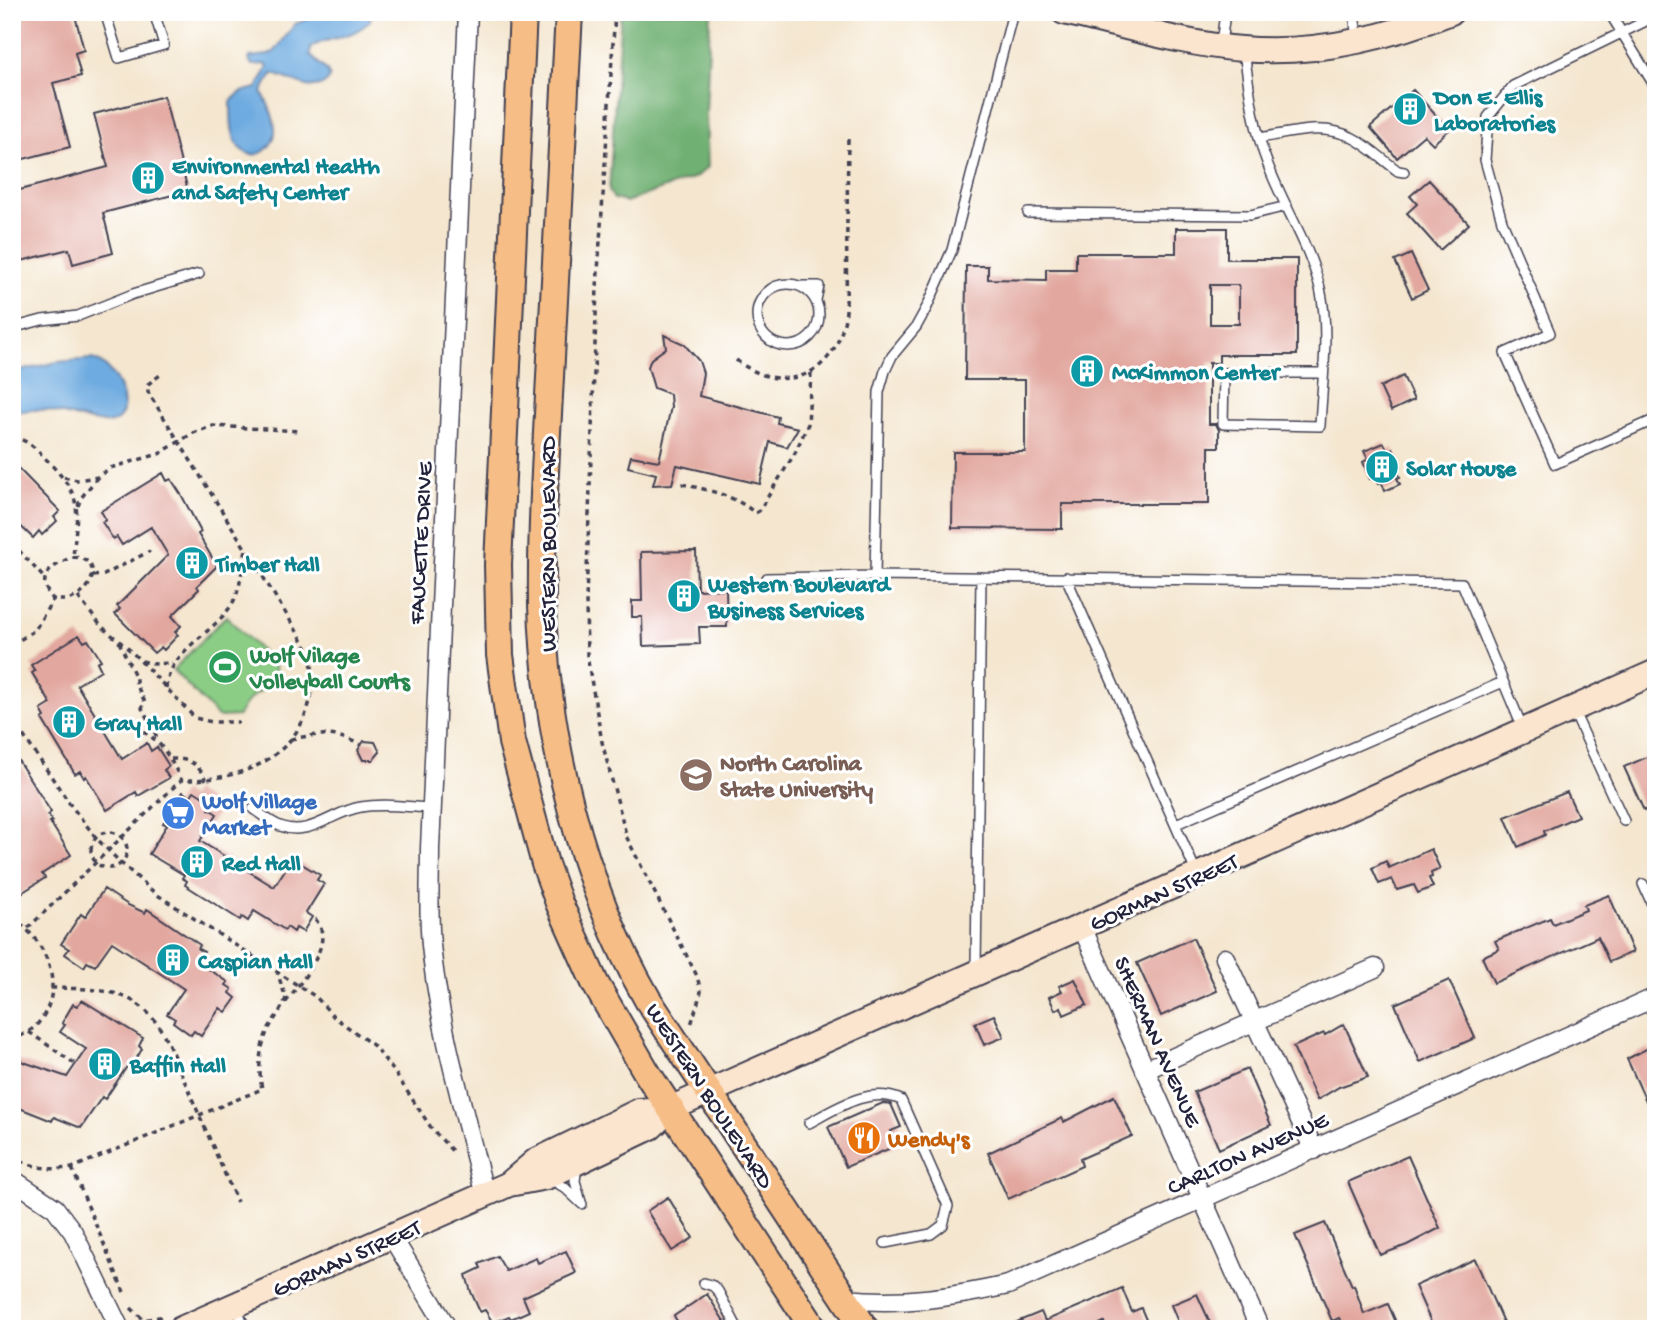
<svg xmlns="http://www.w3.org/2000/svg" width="1668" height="1341" font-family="'Gochi Hand',sans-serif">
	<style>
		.green { fill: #8bcd85; stroke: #567860; stroke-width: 2 }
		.forest { fill: #70b072; stroke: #496956; stroke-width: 2 }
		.water { fill: #6eabe0; stroke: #48668e; stroke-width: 2 }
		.building { fill: #e2a79f; fill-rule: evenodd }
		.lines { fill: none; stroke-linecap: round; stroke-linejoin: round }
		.lane-casing { stroke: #423f51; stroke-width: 12 }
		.street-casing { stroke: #423f51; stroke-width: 21 }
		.secondary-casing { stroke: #423f51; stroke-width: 28 }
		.primary-casing { stroke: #423f51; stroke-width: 30 }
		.path { stroke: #423f51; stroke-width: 3.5; stroke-dasharray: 5 5; stroke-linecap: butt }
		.lane { stroke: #fff; stroke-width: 9 }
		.street { stroke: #fff; stroke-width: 18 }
		.secondary { stroke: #fbe5cf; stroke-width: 24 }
		.primary { stroke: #f6be86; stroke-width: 26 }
		.labels { text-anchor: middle; stroke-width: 6; stroke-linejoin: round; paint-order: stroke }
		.culture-label { font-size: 23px; font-weight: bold; fill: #0d838f; stroke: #fff; text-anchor: start }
		.street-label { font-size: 23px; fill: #22223b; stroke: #fff }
		.leisure-label { font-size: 23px; font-weight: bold; fill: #27864d; stroke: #fff; text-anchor: start }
		.education-label { font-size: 23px; font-weight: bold; fill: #785e54; stroke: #fff; text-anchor: start }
		.shop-label { font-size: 23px; font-weight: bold; fill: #366cbe; stroke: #fff; text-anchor: start }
		.food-label { font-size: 23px; font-weight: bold; fill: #c56008; stroke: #fff; text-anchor: start }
	</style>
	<rect width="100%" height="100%" fill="#fff"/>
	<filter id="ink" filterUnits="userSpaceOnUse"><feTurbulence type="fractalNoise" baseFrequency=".0143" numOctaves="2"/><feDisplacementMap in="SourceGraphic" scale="14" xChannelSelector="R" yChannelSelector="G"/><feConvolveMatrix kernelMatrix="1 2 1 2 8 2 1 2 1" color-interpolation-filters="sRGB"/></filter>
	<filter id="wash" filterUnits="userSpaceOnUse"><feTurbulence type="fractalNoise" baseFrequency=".00686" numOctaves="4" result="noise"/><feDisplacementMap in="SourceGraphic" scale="28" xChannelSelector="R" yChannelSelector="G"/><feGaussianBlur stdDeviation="1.57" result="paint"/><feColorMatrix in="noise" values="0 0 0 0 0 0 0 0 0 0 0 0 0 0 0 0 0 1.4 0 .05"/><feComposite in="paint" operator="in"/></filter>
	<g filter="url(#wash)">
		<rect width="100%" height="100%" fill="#f4e6cf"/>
		<path class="green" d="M226 616 274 664 278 675 276 684C259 689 246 700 238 716L218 717 173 670Z"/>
		<path class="forest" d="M621 12H713L710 19 706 114 708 167 696 177 626 202 614 199 609 191Z"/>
		<path class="water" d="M324 12H367L371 19C355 39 331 36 311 47L310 55 327 71 330 77C317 100 289 76 272 74L262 92C268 103 274 116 275 128 277 145 258 163 242 150 230 140 231 116 231 102 238 92 246 90 257 88L268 67 265 64 252 65 249 60 250 57 268 55 275 51 295 24Z
			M91 359C112 361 138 410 114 422 101 427 61 412 45 410 34 409 22 411 12 413V373L57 362Z"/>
		<g id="blocks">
			<path class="building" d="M12 12H74L84 50 75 53 81 76 53 83 70 147 12 162Z
				M1413 90 1449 130 1433 144 1424 135 1397 158 1370 127Z
				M164 96 188 191 103 213 113 253 73 264 69 249 21 261 12 227V192L108 167 94 114Z
				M1429 180 1469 224 1440 250 1407 213 1417 204 1410 196Z
				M1176 228H1227V259H1297V355H1219V363H1209V424H1216L1219 430V447H1209V504H1062V529L952 528 953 452H1025V380H965L966 266H988V279L1046 280V269H1076V253H1176ZM1210 285H1239V324H1210Z
				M1411 254 1428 290 1412 298 1395 261Z
				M664 335 684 344 699 361 703 373 699 396 778 417 777 423 798 428 787 447 770 442 760 484 677 465 672 484 653 485 656 474 628 467 631 456 659 461 671 407 670 394 654 388 648 367 651 359 666 348Z
				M1403 376 1414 400 1391 411 1380 387Z
				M1384 443 1388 451 1393 448 1401 466 1396 468 1400 477 1397 478 1400 484 1385 491 1382 483 1378 484 1375 477 1370 479 1363 462 1368 459 1364 451Z
				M12 462 60 511 54 517 57 521 42 535 39 531 33 538 12 518Z
				M163 473 167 481 171 479 182 496 201 532 198 534 217 566 197 586 199 589 172 616 181 626 175 632 178 635 164 650 161 647 154 653 115 614 120 609 117 606 168 555 151 527 122 545 117 537 113 539 102 522 106 520 101 511Z
				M696 551 697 590 726 589 727 627H699L700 644 643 646 642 617H632V601H642L641 552Z
				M79 635 84 642 88 640 101 660 97 662 101 670 77 685 122 759 147 743 151 751 157 747 169 766 164 770 169 778 138 796 136 792 107 810 86 776 84 778 80 771 75 774 42 719 45 717 41 710 51 704 32 673 35 671 31 665Z
				M364 741 375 742 380 752 373 760H363L358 750Z
				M12 751 51 812 48 815 52 821 50 822 71 855 42 874 45 878 12 899Z
				M1656 753V805L1644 811 1624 767Z
				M194 791 213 803 209 809 217 814 200 841 274 887 290 862 298 867 300 863 320 875 317 880 324 884 306 913 312 917 303 932 296 928 294 932 287 927 285 930 254 911 248 921 242 917 240 920 185 885 187 881 182 878 184 875 149 854 167 825 163 823 183 792 190 797Z
				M1567 792 1578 816 1544 831 1545 835 1518 847 1505 817Z
				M1431 849 1440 869 1431 873 1432 877 1429 878 1433 887 1418 893 1414 885 1397 890 1392 879 1379 884 1372 868 1386 861 1389 868Z
				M104 889 128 905 145 913 147 909 200 945 198 949 204 952 198 962 228 982 226 985 232 989 230 993 236 998 226 1012 220 1008 201 1036 194 1031 191 1035 173 1022 175 1019 167 1014 184 989 112 942 95 966 87 962 84 967 65 954 69 949 61 944 81 914 85 917Z
				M1609 895 1633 952 1609 962 1598 937 1494 983 1482 957 1499 949 1495 941 1550 918 1553 924 1586 910 1584 905Z
				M1193 938 1217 991 1161 1016 1137 963Z
				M1075 979 1087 1005 1064 1015 1061 1007 1055 1010 1049 997 1062 991 1059 986Z
				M1449 980 1475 1038 1420 1062 1395 1004Z
				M82 1000 143 1038 139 1046 142 1049 131 1068 128 1065 105 1099 102 1097 81 1128 54 1117 52 1121 12 1105V1058L67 1077 86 1049 60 1032 65 1025 62 1023 73 1004 77 1006Z
				M994 1015 1004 1037 984 1045 975 1023Z
				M1344 1024 1368 1077 1339 1087 1317 1100 1293 1047 1324 1033 1325 1035Z
				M1648 1048 1652 1056 1656 1054V1123L1627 1059Z
				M1247 1069 1271 1125 1219 1149 1194 1092Z
				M1114 1096 1132 1136 1080 1159 1082 1166 1008 1199 988 1153 1062 1118 1064 1122Z
				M883 1103 891 1104 901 1127 891 1131 898 1145 846 1167 828 1127Z
				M1408 1156 1440 1228 1407 1245 1380 1255 1348 1182Z
				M668 1197 693 1238 672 1251 647 1211Z
				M1325 1223 1352 1286 1354 1285 1364 1314 1388 1304 1399 1329H1331L1342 1324 1339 1318 1332 1321 1295 1235Z
				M566 1251 576 1273 523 1297 529 1311 511 1319 509 1316 493 1323 485 1310 480 1312 471 1292 466 1275 481 1268 479 1264 497 1256 506 1271 536 1258 538 1263Z
				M1475 1259 1506 1329H1434L1415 1286Z
				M1122 1288 1132 1312 1141 1308 1150 1329H1106L1104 1322 1089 1329H1000L1041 1312 1045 1321Z
				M707 1294 729 1329H682L674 1316Z
				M1197 1294 1213 1329H1181L1171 1305Z"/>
		</g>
	</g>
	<g filter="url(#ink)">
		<use href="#blocks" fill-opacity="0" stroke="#423f51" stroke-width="2"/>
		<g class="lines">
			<g class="lane-casing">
				<path id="lane" d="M105 12 119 58 164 45 154 12
					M1013 12 952 250 927 307 916 327 892 356 885 371 879 392 875 576 1462 583 1523 729
					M1354 12 1357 39
					M1609 12 1656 88
					M1656 16 1513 86 1488 117 1485 160 1502 221 1550 333 1505 353 1555 464 1656 419
					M1221 45 1225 12
					M1244 51C1249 89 1254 130 1268 165 1284 207 1309 244 1320 288 1330 331 1322 381 1320 426L1223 424 1224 373H1322
					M1260 138C1291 133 1324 122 1353 138 1369 146 1383 160 1398 171L1404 172
					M1028 213 1250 215 1287 206
					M757 315a31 31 0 1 1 62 0a31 31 0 1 1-62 0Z
					M803 286H819L816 300
					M12 328 42 320 78 316 133 294 199 274
					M1066 577 1197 874
					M767 578 875 576
					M1574 712 1624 821
					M253 809C261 814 270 822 280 826 310 838 333 811 361 807 384 803 408 807 431 808
					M1176 824 1503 682
					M1643 884 1656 913
					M976 969 981 577
					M809 1123C837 1108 869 1086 901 1100L948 1206 943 1225 931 1234 885 1243
					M577 1165 575 1181 581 1202
					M550 1179 564 1187 582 1204
					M704 1283 713 1286 718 1291 738 1329
					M237 1308 245 1329
					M663 1327 664 1329"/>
			</g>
			<g class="street-casing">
				<path id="street" d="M468 12 430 848C430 880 428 913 431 945 439 1029 465 1113 485 1196
					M1082 927 1260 1329
					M1225 958 1314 1150
					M1145 1070 1375 968
					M12 1179 55 1208 73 1232 120 1329
					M392 1237 448 1329
					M846 1299C902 1305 954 1297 1008 1285L1656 997"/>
			</g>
			<g class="secondary-casing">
				<path id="secondary" d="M1064 12C1123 25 1182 44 1242 49 1312 55 1386 38 1451 12
					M509 1184 536 1161 639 1111 670 1109 708 1092 1656 672
					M181 1329 509 1184 546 1177 651 1127 670 1109"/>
			</g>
			<g class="primary-casing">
				<path id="primary" d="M523 12 498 565 500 655 512 742 545 864 559 903 595 983 647 1073 814 1329
					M569 12C563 134 556 256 550 377 546 453 541 529 542 605 546 740 581 883 648 1000L865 1329"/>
			</g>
			<path class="path" d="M615 12 597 287 586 600 587 656 602 742 627 838 697 976 701 992 691 1025
				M736 360C787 399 839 373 846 311L848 136
				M12 438C27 439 34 447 44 457 84 498 78 504 73 557
				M64 477 77 480 98 477 110 468 159 454 193 433 213 426 301 431
				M682 484C708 490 734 495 755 513L759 511 795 453 808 424 811 373
				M78 506 81 498 97 478
				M12 543 45 579
				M73 557C110 558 89 608 53 599 33 577 53 565 73 557Z
				M93 576 104 575 150 551
				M78 597 101 626 131 651 195 718 212 722H239
				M119 642 136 678V684L145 702 142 708 156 735V740
				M12 645 35 630 53 599
				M142 661 154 664 172 663
				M166 688C170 649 213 635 232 604 242 588 241 567 246 550
				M12 719 72 807 98 840 121 863 156 894 316 997 334 1017 374 1046 393 1070 432 1129 455 1154
				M104 725C149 724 163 742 181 780
				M291 739C320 734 333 731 361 745
				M171 759C190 758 198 764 206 780
				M91 850a18 18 0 1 1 36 0a18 18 0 1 1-36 0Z
				M12 918C46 939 67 987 39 1022 33 1031 22 1035 12 1040
				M28 928 181 780C234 781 289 764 308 708 315 685 315 668 306 646L148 392V384L160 375
				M51 988C106 989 142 988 168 1043L237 1202
				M286 1002C301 981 337 942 315 919
				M29 1032 75 1064
				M138 1064 152 1069 176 1062
				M12 1156C33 1168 48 1170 72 1168L262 1089C258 1068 259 1048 269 1028 275 1018 282 1009 286 998L277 972
				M72 1168 124 1292
				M131 1308 144 1320 164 1316"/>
			<use href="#lane" class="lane"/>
			<use href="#street" class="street"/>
			<use href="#secondary" class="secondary"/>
			<use href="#primary" class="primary"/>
		</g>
	</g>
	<defs>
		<g id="building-disc" transform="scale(1.75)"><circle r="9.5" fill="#0f9aa8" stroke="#fff"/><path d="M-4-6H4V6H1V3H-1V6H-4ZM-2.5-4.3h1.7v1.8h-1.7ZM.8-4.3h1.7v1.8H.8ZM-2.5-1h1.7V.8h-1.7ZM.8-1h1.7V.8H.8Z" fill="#fff"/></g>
		<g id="stadium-disc" transform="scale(1.75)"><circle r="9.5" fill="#2e9e5b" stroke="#fff"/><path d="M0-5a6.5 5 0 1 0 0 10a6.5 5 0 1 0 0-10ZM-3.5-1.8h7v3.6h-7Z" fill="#fff"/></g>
		<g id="university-disc" transform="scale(1.75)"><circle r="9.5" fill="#8d6e63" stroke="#fff"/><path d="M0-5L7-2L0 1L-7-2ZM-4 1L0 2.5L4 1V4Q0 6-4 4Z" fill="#fff"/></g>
		<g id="supermarket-disc" transform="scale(1.75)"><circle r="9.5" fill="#3f7fe0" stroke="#fff"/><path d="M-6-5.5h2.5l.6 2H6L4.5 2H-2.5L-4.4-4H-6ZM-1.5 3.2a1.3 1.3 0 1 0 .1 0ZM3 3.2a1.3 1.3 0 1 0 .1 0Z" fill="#fff"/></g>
		<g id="restaurant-disc" transform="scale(1.75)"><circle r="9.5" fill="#e8710a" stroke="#fff"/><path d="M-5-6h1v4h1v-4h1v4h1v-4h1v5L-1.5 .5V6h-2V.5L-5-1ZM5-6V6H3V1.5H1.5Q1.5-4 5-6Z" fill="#fff"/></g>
	</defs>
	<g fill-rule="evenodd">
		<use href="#building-disc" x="1410" y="109"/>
		<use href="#building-disc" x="148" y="178"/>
		<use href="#building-disc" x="1087" y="371"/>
		<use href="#building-disc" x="1382" y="467"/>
		<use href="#building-disc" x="192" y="563"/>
		<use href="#building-disc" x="684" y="596"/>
		<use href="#stadium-disc" x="225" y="667"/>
		<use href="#building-disc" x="69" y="722"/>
		<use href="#university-disc" x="696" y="775"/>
		<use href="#supermarket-disc" x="178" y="813"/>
		<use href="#building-disc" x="197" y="862"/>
		<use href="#building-disc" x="173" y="960"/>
		<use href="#building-disc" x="105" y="1064"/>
		<use href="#restaurant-disc" x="864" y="1138"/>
	</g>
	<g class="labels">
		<g class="culture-label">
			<text x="1434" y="104">Don E. Ellis<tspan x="1434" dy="26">Laboratories</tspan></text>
			<text x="172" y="173">Environmental Health<tspan x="172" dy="26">and Safety Center</tspan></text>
			<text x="1112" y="379">McKimmon Center</text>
			<text x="1406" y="475">Solar House</text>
			<text x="216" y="571">Timber Hall</text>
			<text x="708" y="591">Western Boulevard<tspan x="708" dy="26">Business Services</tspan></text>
			<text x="94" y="730">Gray Hall</text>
			<text x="222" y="870">Red Hall</text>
			<text x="198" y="968">Caspian Hall</text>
			<text x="130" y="1072">Baffin Hall</text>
		</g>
		<g class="street-label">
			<text transform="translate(419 543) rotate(-87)" y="8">FAUCETTE DRIVE</text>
			<text transform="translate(547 544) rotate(-90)" y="8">WESTERN BOULEVARD</text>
			<text transform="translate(1163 891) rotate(-24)" y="8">GORMAN STREET</text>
			<text transform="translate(1159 1041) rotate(66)" y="8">SHERMAN AVENUE</text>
			<text transform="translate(711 1095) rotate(57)" y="8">WESTERN BOULEVARD</text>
			<text transform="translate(1247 1152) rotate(-24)" y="8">CARLTON AVENUE</text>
			<text transform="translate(346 1257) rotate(-24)" y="8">GORMAN STREET</text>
		</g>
		<g class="leisure-label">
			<text x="250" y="662">Wolf Vilage<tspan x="250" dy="26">Volleyball Courts</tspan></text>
		</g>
		<g class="education-label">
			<text x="720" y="770">North Carolina<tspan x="720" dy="26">State University</tspan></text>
		</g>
		<g class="shop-label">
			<text x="202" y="808">Wolf Village<tspan x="202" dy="26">Market</tspan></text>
		</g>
		<g class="food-label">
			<text x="888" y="1146">Wendy's</text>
		</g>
	</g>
	<rect width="1668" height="1341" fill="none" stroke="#fff" stroke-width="42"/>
</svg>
